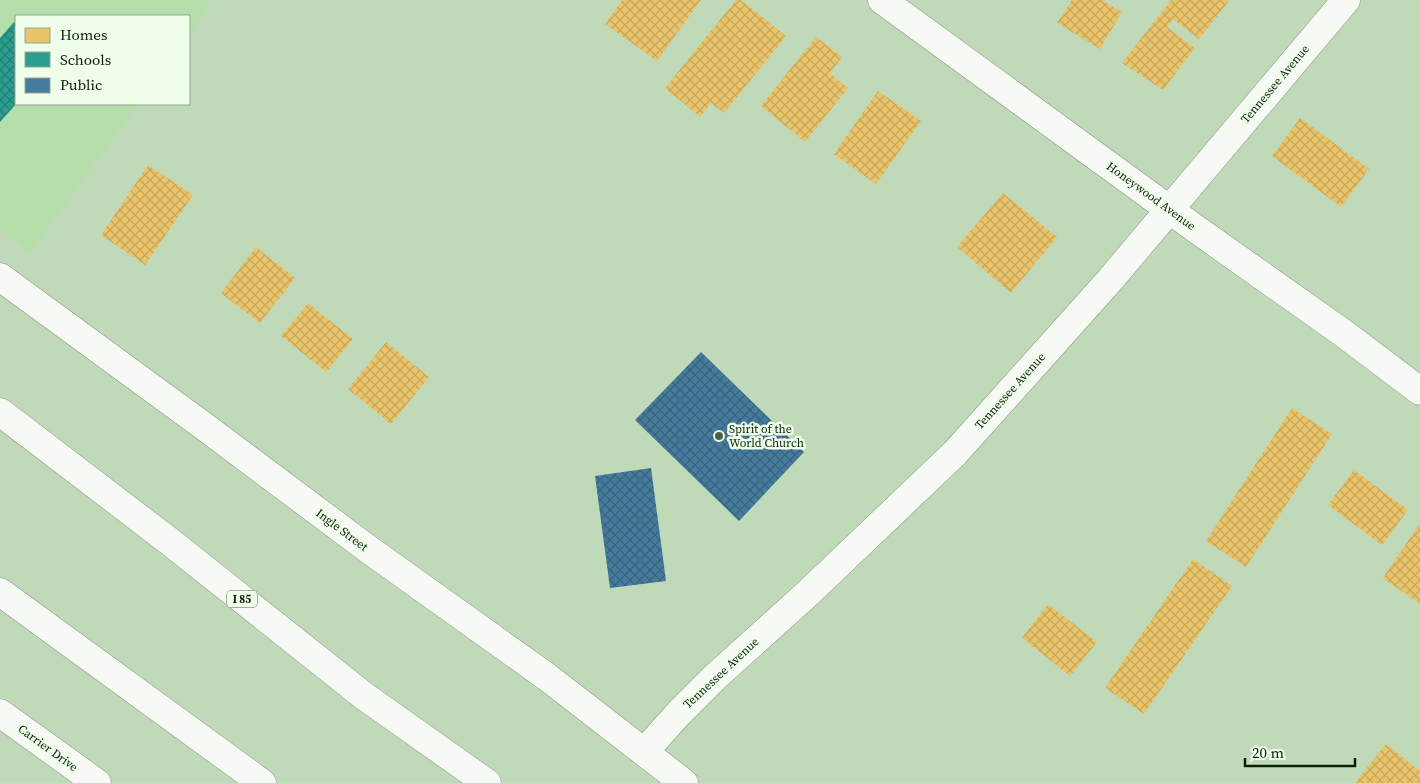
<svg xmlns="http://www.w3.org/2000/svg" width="1420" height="783" font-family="'Source Serif 4',serif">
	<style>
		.built { fill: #b5deaa }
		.homes { fill: url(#homes-cross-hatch) }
		.schools { fill: url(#schools-cross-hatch) }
		.public { fill: url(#public-cross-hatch) }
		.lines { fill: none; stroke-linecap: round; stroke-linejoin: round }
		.minor-casing { stroke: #869a81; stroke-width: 29 }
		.highway-casing { stroke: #869a81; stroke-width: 29 }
		.minor { stroke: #f6f9f4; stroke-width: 28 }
		.highway { stroke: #f6f9f4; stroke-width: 28 }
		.poi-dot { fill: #4c6046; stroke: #f0feec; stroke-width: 2 }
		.labels { text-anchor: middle; stroke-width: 5; stroke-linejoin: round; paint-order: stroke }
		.shield { fill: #f0feec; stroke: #51624c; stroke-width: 1 }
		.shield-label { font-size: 11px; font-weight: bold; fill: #0d1f08 }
		.street-label { font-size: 12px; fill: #0d1f08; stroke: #f0feec }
		.poi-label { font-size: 12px; fill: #0d1f08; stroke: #f0feec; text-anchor: start }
	</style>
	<defs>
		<pattern id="homes-cross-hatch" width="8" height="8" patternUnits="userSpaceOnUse" patternTransform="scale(1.25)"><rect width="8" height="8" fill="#e9c46a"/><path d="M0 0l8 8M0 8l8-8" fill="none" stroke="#c7a85a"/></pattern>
		<pattern id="schools-cross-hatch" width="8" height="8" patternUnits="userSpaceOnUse" patternTransform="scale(1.25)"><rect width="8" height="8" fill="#2a9d8f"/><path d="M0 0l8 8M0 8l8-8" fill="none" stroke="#227f73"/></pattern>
		<pattern id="public-cross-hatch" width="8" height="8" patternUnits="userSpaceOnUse" patternTransform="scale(1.25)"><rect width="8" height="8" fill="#457b9d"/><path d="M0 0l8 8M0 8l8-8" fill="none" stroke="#38647e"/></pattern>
	</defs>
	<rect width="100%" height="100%" fill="#c0dab9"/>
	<path class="built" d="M0 0H204L210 5 189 34V16H16V104H138L30 253 0 230Z"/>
	<path class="homes" d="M622 0H701L657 61 605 24Z
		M736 0H741L786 36 724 113 711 103 700 117 665 88Z
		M1072 0H1102L1122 12 1100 49 1057 23Z
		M1171 0H1227L1229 1 1199 39 1173 19 1167 27 1195 48 1163 90 1122 63Z
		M816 37 842 57 830 73 848 88 805 142 761 106Z
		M878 91 921 121 876 184 834 154Z
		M1300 118 1369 169 1341 207 1272 156Z
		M148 165 193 195 145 265 101 235Z
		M1003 193 1057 237 1011 293 957 247Z
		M256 247 295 278 260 323 221 293Z
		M308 303 353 339 326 372 281 336Z
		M386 342 429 377 391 424 348 389Z
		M1292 408 1332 434 1246 567 1206 541Z
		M1354 470 1408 510 1382 545 1328 505Z
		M1420 523V604L1383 578Z
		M1193 559 1232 586 1144 714 1105 688Z
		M1048 604 1097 642 1070 676 1022 638Z
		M1386 744 1420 771V783H1355Z"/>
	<path class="schools" d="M14 22 16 24V104L0 122V38Z"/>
	<path class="public" d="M701 352 804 452 739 521 635 420Z
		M651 468 666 581 610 588 595 476Z"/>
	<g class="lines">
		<g class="minor-casing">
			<path id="minor" d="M882 0 1196 229 1343 333 1420 391
				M0 277 205 427 368 549 547 677 684 783
				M0 713 97 783
				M644 752 679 713 715 677 807 594 955 453 1110 280 1346 0"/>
		</g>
		<g class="highway-casing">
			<path id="highway" d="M0 412 169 541 364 696 487 783
				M0 592 262 783"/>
		</g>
		<use href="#minor" class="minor"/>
		<use href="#highway" class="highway"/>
	</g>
	<circle class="poi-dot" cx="719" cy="436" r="5"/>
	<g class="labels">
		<rect class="shield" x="227" y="590.5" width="30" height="17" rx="4"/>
		<g class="shield-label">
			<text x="242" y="603">I 85</text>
		</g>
		<g class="street-label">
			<text transform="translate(1275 84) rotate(-50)" y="4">Tennessee Avenue</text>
			<text transform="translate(1151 196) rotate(36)" y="4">Honeywood Avenue</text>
			<text transform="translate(1010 391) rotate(-48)" y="4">Tennessee Avenue</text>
			<text transform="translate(342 530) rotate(37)" y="4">Ingle Street</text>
			<text transform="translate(721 673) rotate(-43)" y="4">Tennessee Avenue</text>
			<text transform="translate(48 748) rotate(36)" y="4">Carrier Drive</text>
		</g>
		<g class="poi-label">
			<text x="729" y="433">Spirit of the<tspan x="729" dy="14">World Church</tspan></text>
		</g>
	</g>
	<rect x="15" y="15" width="175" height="90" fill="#f0feec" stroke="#95a591"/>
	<rect x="25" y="28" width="25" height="15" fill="#e9c46a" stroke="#95a591"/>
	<text x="60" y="40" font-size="15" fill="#0d1f08">Homes</text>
	<rect x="25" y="52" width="25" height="15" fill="#2a9d8f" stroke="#95a591"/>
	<text x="60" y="65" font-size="15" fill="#0d1f08">Schools</text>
	<rect x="25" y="78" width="25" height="15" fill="#457b9d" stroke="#95a591"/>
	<text x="60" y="90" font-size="15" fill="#0d1f08">Public</text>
	<path d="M1245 758v8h110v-8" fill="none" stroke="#0d1f08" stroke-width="2.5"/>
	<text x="1252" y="758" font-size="15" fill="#0d1f08" stroke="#f0feec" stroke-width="4" paint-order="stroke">20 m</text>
</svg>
